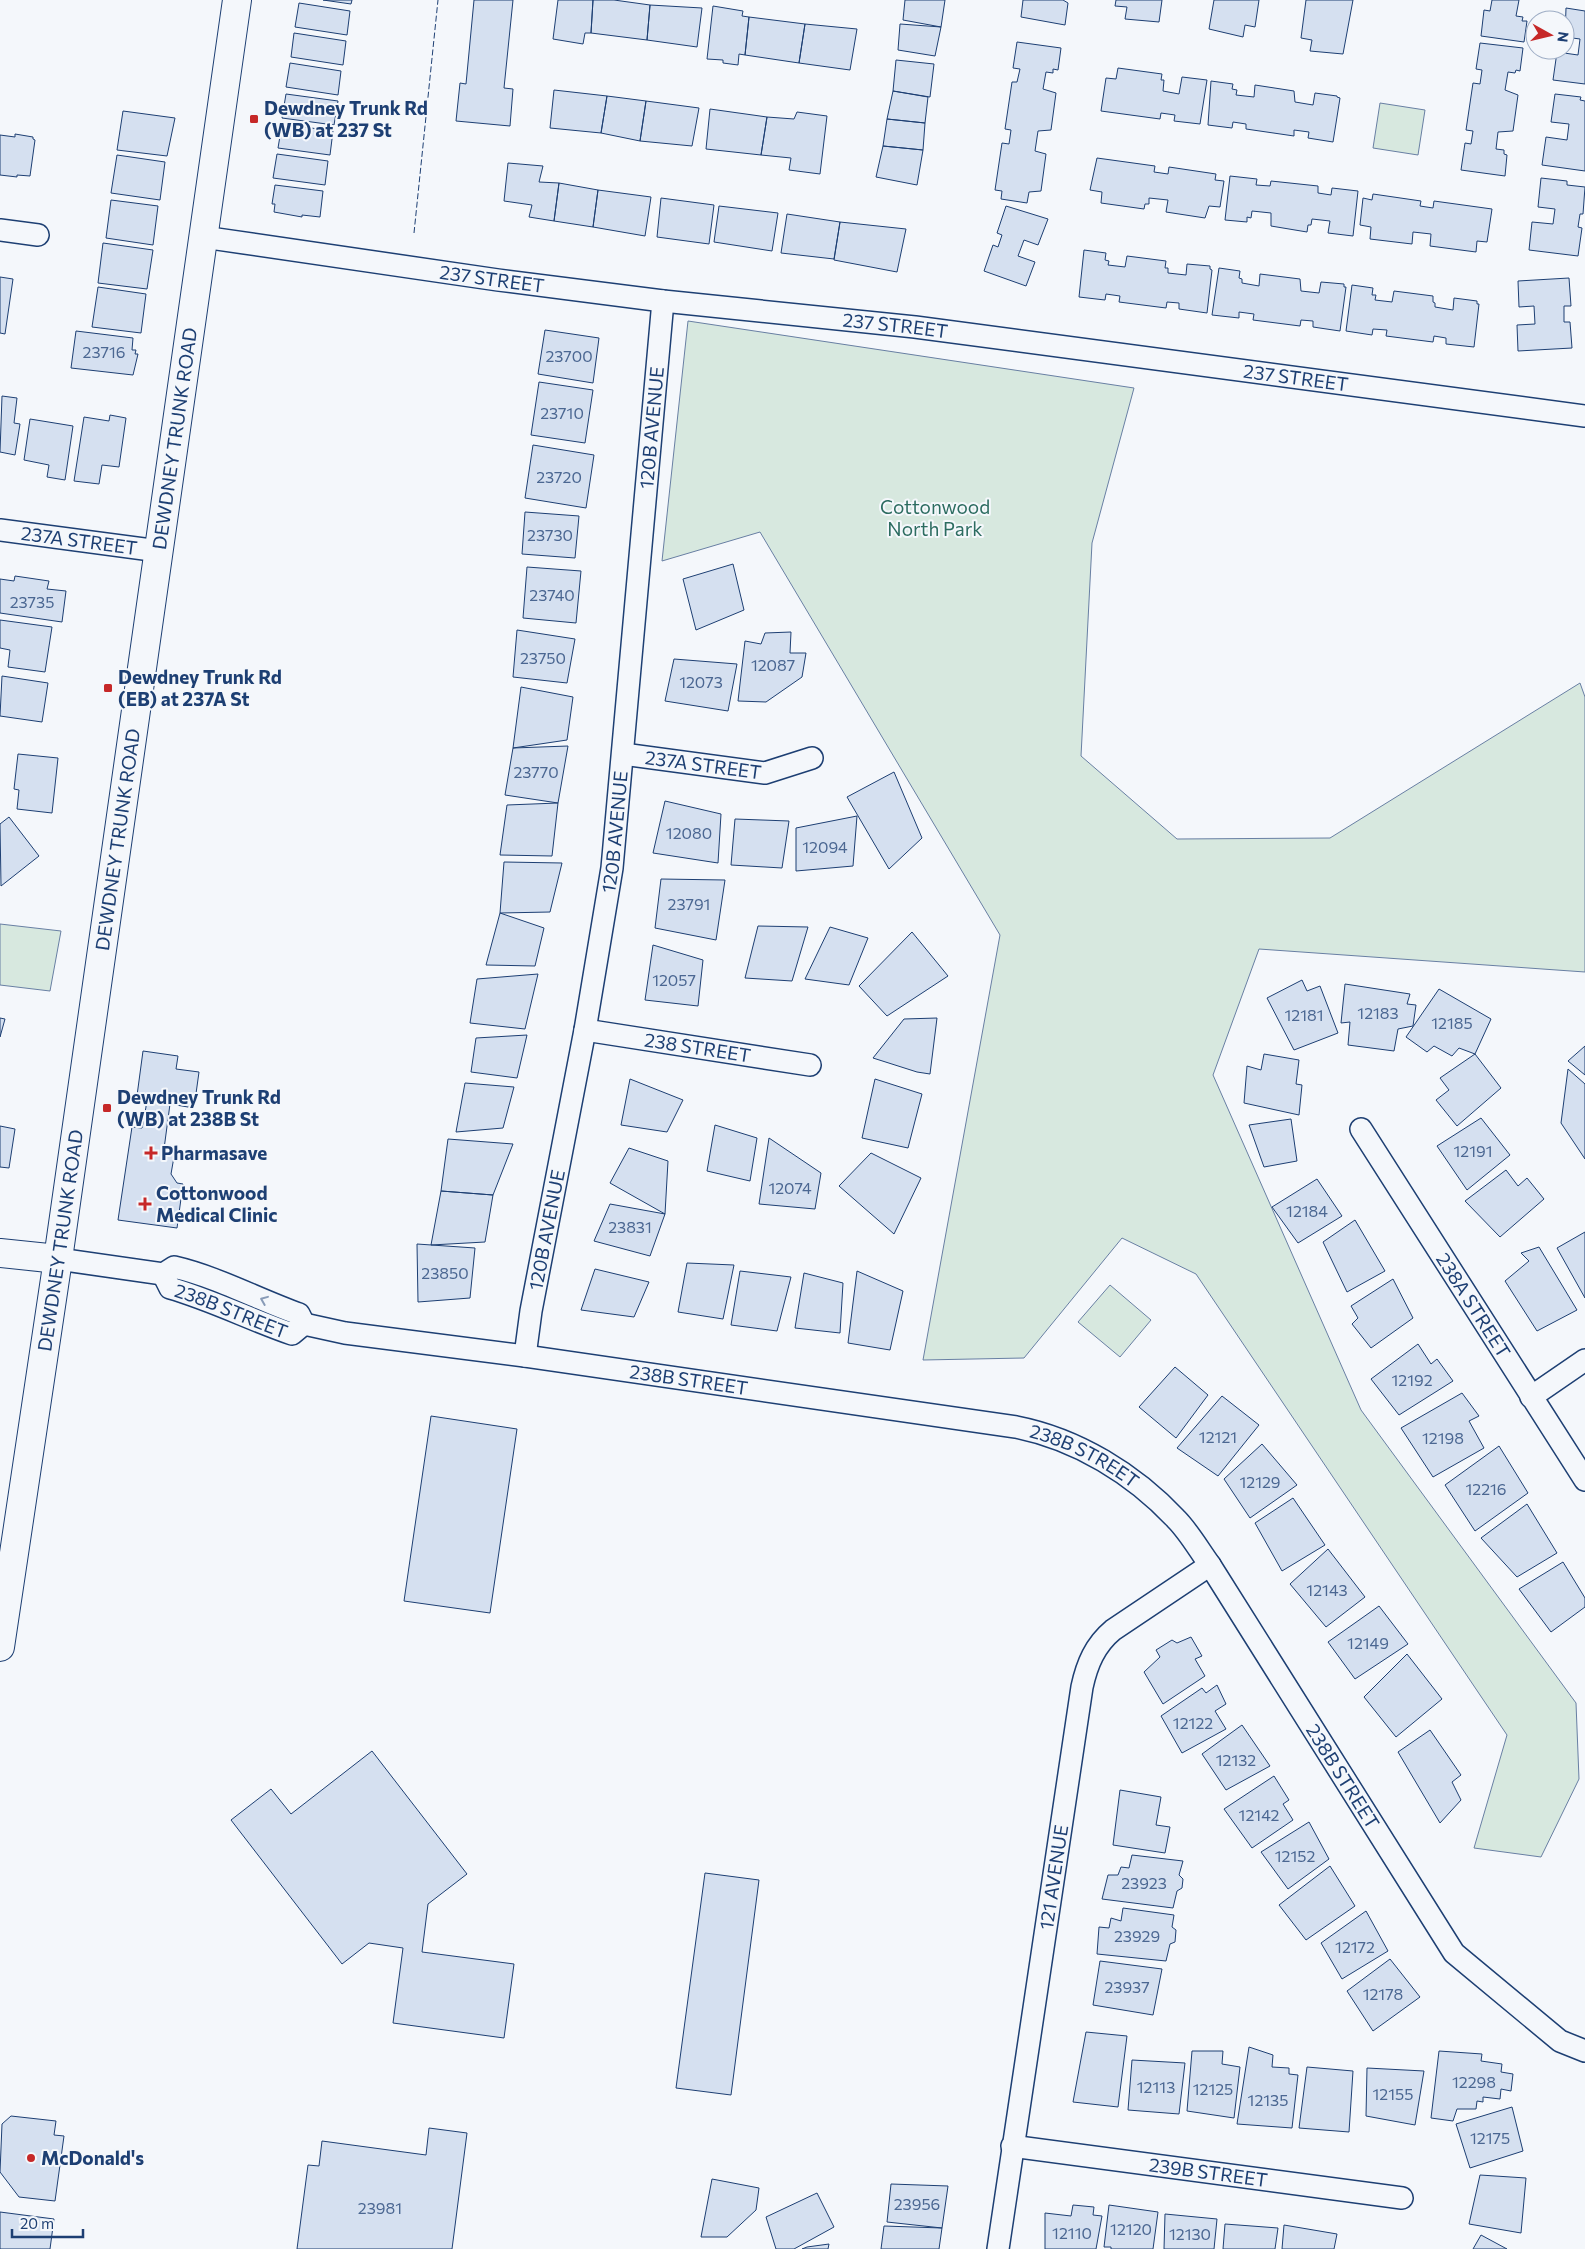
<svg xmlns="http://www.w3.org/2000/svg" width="1585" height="2249" font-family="Commissioner,sans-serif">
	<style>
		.green { fill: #d7e8df; stroke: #687fa3 }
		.building { fill: #d5e0f0; stroke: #1d3f73 }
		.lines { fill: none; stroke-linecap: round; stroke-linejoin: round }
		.street-casing { stroke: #1d3f73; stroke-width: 24 }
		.secondary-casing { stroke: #1d3f73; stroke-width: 30 }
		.street { stroke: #f4f7fb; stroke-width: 21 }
		.secondary { stroke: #f4f7fb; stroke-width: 28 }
		.fence { stroke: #1d3f73; stroke-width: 1; stroke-dasharray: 6 2.5; stroke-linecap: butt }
		.oneway { stroke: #889bb7 }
		.poi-dot { fill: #c62828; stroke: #f4f7fb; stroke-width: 2 }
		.labels { text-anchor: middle; stroke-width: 4; stroke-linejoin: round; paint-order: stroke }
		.number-label { font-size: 16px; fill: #4b6792 }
		.poi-label { font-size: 19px; font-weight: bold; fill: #1d3f73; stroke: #f4f7fb; text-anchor: start }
		.street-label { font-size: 19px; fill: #1d3f73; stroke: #f4f7fb }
		.park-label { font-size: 19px; fill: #2c6c60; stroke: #f4f7fb }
	</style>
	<rect width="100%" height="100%" fill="#f4f7fb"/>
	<path class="green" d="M1380 103 1425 110 1418 155 1373 148Z
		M688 321 1134 388 1092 543 1081 756 1177 839 1330 838 1580 683 1585 697V972L1259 949 1213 1075 1361 1410 1576 1703 1579 1779 1541 1857 1474 1848 1507 1735 1196 1274 1122 1238 1024 1358 923 1360 1000 935 760 532 662 561Z
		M0 924 61 931 50 991 0 985Z
		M1110 1285 1151 1320 1120 1357 1078 1322Z"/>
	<path class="building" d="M323 0H352L351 4Z
		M474 0H513L504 88 513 89 510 126 456 121 460 83 466 84Z
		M558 0H593L591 33H585L583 44 553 39Z
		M593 0H614L650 5 647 40 591 33Z
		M905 0H945L941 27 903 20Z
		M1023 0H1063L1068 3 1065 25 1021 17Z
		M1116 0H1162L1159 22 1125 19 1127 7 1115 6Z
		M1214 0H1259L1255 27 1245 25 1243 37 1209 29Z
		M1306 0H1353L1343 54 1310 51 1312 40 1301 38Z
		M1492 0H1519L1516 16 1523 17 1522 21H1527L1524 42 1481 36 1484 10 1490 11Z
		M299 3 350 11 347 35 295 27Z
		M650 5 702 8 697 47 647 40Z
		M713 6 743 11 742 16 749 17 745 55 739 54 738 65 723 63V60L707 59Z
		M1566 8 1585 11V84L1553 80 1557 52 1578 55 1580 39 1565 37Z
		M749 17 805 24 799 63 745 55Z
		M805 24 857 29 850 70 799 63Z
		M900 24 941 27 935 56 898 50Z
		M294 33 346 41 343 65 291 57Z
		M1017 42 1061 48 1058 70 1053 69V73L1046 72 1043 89 1056 93 1051 130 1038 131 1035 151 1046 154 1041 191 1029 192 1027 203 1001 199 1002 191 995 190 1002 143 1009 144 1011 130 1005 129 1012 82H1017L1020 69 1013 68Z
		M1480 43 1523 48 1520 71 1516 70 1515 73 1508 72 1505 90 1518 95 1513 131 1498 132 1496 149 1504 150V154L1507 155 1505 176 1461 170 1465 143 1471 144 1473 131 1466 130 1473 83 1480 84 1482 70 1476 69Z
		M896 60 934 64 930 97 893 91Z
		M290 63 341 71 338 95 286 87Z
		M1118 68 1162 74 1161 80H1164L1163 91 1179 94 1182 77 1207 80 1200 124 1174 121 1175 115 1161 113 1160 119 1101 111 1106 78 1116 79Z
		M1211 81 1233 84 1232 89 1237 90 1236 95 1254 97 1255 85 1294 91 1295 102 1313 105 1315 93 1337 96V97L1340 98 1333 142 1308 138 1309 132 1294 130V136L1246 129V124L1233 122 1232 128 1208 125Z
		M554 90 607 96 601 133 550 128Z
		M893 91 928 97 925 123 887 119Z
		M286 94 338 101 334 125 282 118Z
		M1555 94 1581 97 1580 100 1585 101V171L1542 165 1546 137 1567 140 1569 124 1551 122Z
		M607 96 646 101 640 141 601 133Z
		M646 101 699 108 692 146 640 141Z
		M710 109 767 117 761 155 706 149Z
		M123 111 175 118 167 156 117 150Z
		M797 112 827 116 820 174 789 170 791 158 761 155 767 117 794 119Z
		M887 119 925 123 923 150 883 146Z
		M282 124 333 131 330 155 278 148Z
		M15 134 33 137V139L35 140 30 176 17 175V177L0 175V135L15 137Z
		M883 146 923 150 917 185 876 177Z
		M277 154 328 161 325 185 273 178Z
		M117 155 165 162 160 200 111 193Z
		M1097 158 1155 166 1154 172 1168 174 1169 167 1216 174 1215 180 1224 181 1220 207 1209 206 1205 218 1166 212 1168 200 1149 198V204H1145L1144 209 1101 203 1102 192 1090 190Z
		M508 163 543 166 539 182 559 183 554 221 529 217 532 205 504 201Z
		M1230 176 1257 179 1256 185 1270 186 1271 181 1318 186V193L1331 195 1332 188 1358 191 1353 236 1328 233 1330 221 1312 219 1311 225H1308L1307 232 1271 226V213L1252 211 1251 218 1247 217V222L1225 220Z
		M1541 178 1567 181V185L1585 187 1583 214H1580L1578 227 1582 228 1578 256 1529 250 1532 222 1553 224 1555 209 1538 207Z
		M559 183 598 190 593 227 554 221Z
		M275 185 323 191 320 217 302 215V217L274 212 275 204H272Z
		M598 190 651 197 645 236 593 227Z
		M1373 194 1421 201 1420 206 1433 208 1434 201 1492 209 1487 242 1477 241 1476 252 1430 246 1431 234 1413 232 1412 244 1370 239 1371 227 1360 225 1363 198 1372 200Z
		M661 198 714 205 709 244 657 237Z
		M111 200 158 206 153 245 106 238Z
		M719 206 778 213 772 251 714 242Z
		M1006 206 1048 219 1038 245 1024 240 1018 256 1035 262 1026 286 984 271 993 245 998 247 1002 235 997 233Z
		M787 214 840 222 834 259 781 253Z
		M840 222 906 229 897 272 834 260Z
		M103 243 153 250 147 289 98 283Z
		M1084 250 1106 253 1105 260 1109 261 1108 265 1125 267 1127 256 1166 261 1165 268H1168V273L1186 275 1187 264 1210 266V269L1212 270 1207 313 1179 309V303L1167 302 1166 308 1119 302 1120 296 1106 294 1105 300 1079 297Z
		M1219 268 1240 271 1239 278 1242 279V283L1259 286 1260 274 1300 279 1301 291 1319 293 1321 282 1344 284V287H1346L1340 331 1313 327V321L1301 320 1300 326 1253 320 1254 314 1239 312V318L1212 315Z
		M0 277 13 279 5 334 0 333Z
		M1569 278 1571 306H1564V322H1570L1572 348 1518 351 1517 325 1535 324 1534 306 1519 307 1518 281Z
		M1352 285 1373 288 1372 295H1376L1375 300 1392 302 1394 291 1433 296V302L1435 303V307L1453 310 1454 298 1477 301V304H1479L1474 347 1446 344V338L1434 336 1433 342 1386 336 1387 330 1373 329 1372 335 1346 331Z
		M98 287 146 294 141 333 92 327Z
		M545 330 599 338 593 383 538 374Z
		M76 331 133 338 132 350H136L135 354H138L133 375 71 368Z
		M539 382 593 390 585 443 531 435Z
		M2 396 17 398 14 423 20 424 15 455 0 452Z
		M110 415 126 418 119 467 102 465 99 484 74 481 84 417 109 421Z
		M30 419 73 426 65 480 47 477 49 465 24 460Z
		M533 445 594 455 586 508 525 498Z
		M525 512 579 516 575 558 522 554Z
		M733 564 744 610 696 630 683 579Z
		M527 567 581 571 576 623 523 618Z
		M15 576 49 581 47 589 66 591 62 622 0 613V579L14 581Z
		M0 620 52 627 45 672 8 667 10 650 0 648Z
		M517 630 575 639 567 683 513 677Z
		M791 632 790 653H806L802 677 766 702 738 701 745 641 761 644 765 633Z
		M674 659 737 664 728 711 665 701Z
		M2 676 48 683 42 722 0 716Z
		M521 687 573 697 567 740 513 748Z
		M568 746 558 803 505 795 513 748Z
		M18 754 58 758 52 813 17 809 19 790 14 789Z
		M894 772 922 838 889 869 847 797Z
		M665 801 721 814 718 863 653 853Z
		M558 803 552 856 500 855 507 805Z
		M857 816 853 866 796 871V828Z
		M9 817 39 856 1 886 0 824Z
		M735 819 789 821 782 868 731 865Z
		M504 862 562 863 550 912 500 913Z
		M661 879 725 880 716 940 655 928Z
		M500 913 544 928 535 966 486 965Z
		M758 926 808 927 792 981 745 978Z
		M830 927 868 938 849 985 805 979Z
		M912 932 948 976 887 1016 859 986Z
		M653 945 703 960 698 1006 645 1000Z
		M538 974 525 1029 470 1023 477 979Z
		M1302 980 1307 991 1320 986 1338 1033 1294 1050 1267 998Z
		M1345 984 1410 994 1407 1004 1416 1005 1413 1026 1398 1029 1394 1051 1348 1045 1350 1022 1341 1023Z
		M1439 989 1491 1019 1475 1054 1459 1048 1452 1056 1434 1046 1427 1052 1406 1037Z
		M0 1018 5 1019 0 1037Z
		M937 1018 930 1074 917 1072 873 1058 904 1019Z
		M527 1035 517 1078 471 1072 476 1038Z
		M1585 1046V1075L1568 1061Z
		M143 1051 178 1056 176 1069 199 1072 194 1108 170 1104 164 1149 175 1151 171 1174 177 1183 183 1184 177 1228 118 1220 132 1127 142 1128 146 1107V1104L136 1103Z
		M1264 1054 1299 1060 1296 1084 1302 1085 1299 1115 1244 1103 1247 1066 1261 1070Z
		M1475 1054 1501 1088 1457 1126 1436 1100 1449 1090 1440 1078Z
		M1568 1069 1585 1084V1159L1561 1123Z
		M630 1079 683 1100 667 1132 621 1125Z
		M875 1079 922 1094 908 1148 862 1138Z
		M465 1083 514 1087 503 1128 456 1132Z
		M1481 1118 1510 1155 1467 1190 1437 1146Z
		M1291 1119 1297 1161 1264 1167 1249 1125Z
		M715 1125 757 1138 750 1181 707 1171Z
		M0 1126 15 1129 9 1168 0 1167Z
		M769 1138 821 1173 815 1209 759 1204Z
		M448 1139 513 1144 493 1195 441 1191Z
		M629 1148 668 1161 665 1214 610 1183Z
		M871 1153 921 1178 894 1234 839 1186Z
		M1506 1170 1518 1186 1527 1178 1544 1199 1500 1237 1465 1201Z
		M1317 1179 1342 1216 1298 1243 1272 1207Z
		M441 1191 493 1195 485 1242 431 1245Z
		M610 1204 665 1214 650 1256 594 1241Z
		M1355 1220 1385 1271 1347 1292 1323 1242Z
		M1585 1232V1298L1557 1248Z
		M417 1244 475 1248 470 1298 418 1302Z
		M1539 1247 1577 1310 1537 1331 1505 1281 1529 1261 1521 1253Z
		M687 1263 734 1265 723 1319 678 1312Z
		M595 1269 649 1282 634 1317 581 1310Z
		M740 1271 791 1277 777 1331 731 1325Z
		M857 1271 903 1291 890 1350 848 1343Z
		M804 1273 843 1283 840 1333 795 1328Z
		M1393 1279 1413 1318 1371 1348 1352 1324 1358 1318 1351 1306Z
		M1418 1344 1431 1364 1437 1359 1453 1381 1399 1415 1371 1379Z
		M1175 1367 1208 1395 1176 1438 1139 1407Z
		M1462 1393 1479 1416 1469 1421 1484 1448 1433 1477 1401 1428Z
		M1222 1396 1259 1425 1218 1476 1177 1448Z
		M431 1416 517 1429 490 1613 404 1601Z
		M1262 1444 1297 1485 1250 1518 1224 1479Z
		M1499 1446 1528 1493 1475 1531 1445 1485Z
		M1293 1498 1325 1545 1282 1571 1255 1523Z
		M1527 1504 1557 1553 1517 1577 1481 1538Z
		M1328 1549 1365 1597 1326 1627 1290 1584Z
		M1563 1562 1585 1598V1607L1551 1632 1519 1589Z
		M1379 1606 1408 1644 1355 1679 1328 1642Z
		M1191 1637 1202 1656 1195 1659 1205 1676 1163 1704 1144 1672 1160 1657 1156 1650 1172 1640 1177 1643Z
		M1407 1654 1442 1699 1396 1737 1364 1697Z
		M1217 1685 1226 1704 1215 1711 1226 1729 1182 1753 1161 1716 1202 1688 1206 1693Z
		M1242 1725 1270 1766 1226 1790 1202 1754Z
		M1430 1730 1461 1775 1452 1782 1461 1800 1440 1823 1398 1752Z
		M372 1751 467 1874 428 1904 422 1952 514 1964 504 2038 393 2023 403 1948 369 1943 342 1964 231 1820 271 1789 291 1814Z
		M1274 1776 1289 1800 1283 1804 1293 1820 1252 1848 1224 1809Z
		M1120 1790 1161 1797 1156 1825 1170 1827 1165 1853 1113 1845Z
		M1309 1822 1329 1859 1288 1889 1261 1852Z
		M1132 1855 1183 1861 1179 1875 1183 1879 1182 1888 1177 1891 1173 1908 1102 1899 1108 1875H1118L1121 1867 1129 1868Z
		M1330 1866 1355 1906 1306 1940 1279 1905Z
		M705 1873 759 1880 731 2095 676 2088Z
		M1123 1908 1174 1915 1172 1927 1176 1930 1175 1942 1170 1944 1166 1961 1097 1954 1099 1927 1109 1928 1111 1918 1121 1921Z
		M1366 1911 1388 1951 1342 1979 1321 1943Z
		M1390 1959 1420 1997 1373 2031 1347 1991Z
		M1100 1961 1162 1969 1153 2015 1093 2005Z
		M1086 2032 1127 2036 1118 2107 1073 2102Z
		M1249 2047 1273 2055 1272 2067 1289 2068V2074L1298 2075 1292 2128 1237 2124Z
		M1192 2051H1223L1222 2064 1240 2067 1234 2118 1187 2111Z
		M1439 2051 1482 2054 1481 2061 1502 2064 1501 2072 1513 2074 1511 2091 1501 2089 1500 2099 1483 2097V2102L1477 2101 1476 2109H1457L1453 2121 1431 2118Z
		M1132 2060 1185 2063 1179 2114 1128 2110Z
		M1307 2067 1353 2071 1349 2132 1299 2128Z
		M1367 2068 1424 2071 1415 2125 1366 2116Z
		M1512 2107 1523 2151 1470 2168 1456 2124Z
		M11 2116 56 2121 54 2135 64 2136 55 2201 19 2197 0 2172 2 2124Z
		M429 2128 467 2133 452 2249H297L308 2165 319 2166 322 2141 426 2155Z
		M1480 2175 1526 2178 1521 2233 1469 2224Z
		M712 2179 759 2188 756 2210 727 2237H701Z
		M891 2184 948 2186 942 2228 887 2222Z
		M817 2193 834 2227 794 2249H776L766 2217Z
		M1073 2205 1094 2207 1093 2215 1102 2216 1096 2249H1045V2213L1071 2216Z
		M1109 2205 1158 2212 1153 2249H1111V2247H1104Z
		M0 2212 54 2219 50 2249H0Z
		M1165 2214 1217 2219 1214 2249H1164Z
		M1225 2224 1278 2228 1275 2249H1223Z
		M1284 2225 1337 2234 1334 2249H1282Z
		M884 2226 942 2228 939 2249H881Z
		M1481 2235 1507 2249H1473Z
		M829 2244 828 2249H802L807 2247Z"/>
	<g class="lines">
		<g class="street-casing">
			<g id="street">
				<path d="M0 230 38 235"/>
				<path id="s1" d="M203 237 498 280 663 301 915 327 1585 416"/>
				<path id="s2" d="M0 530 159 551"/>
				<path id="s3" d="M623 754 765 773 812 758"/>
				<path id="s4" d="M585 1030 810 1065"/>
				<path id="s5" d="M1361 1129 1585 1480"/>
				<path d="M58 1259 163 1274 174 1267C217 1277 257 1299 299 1314L304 1324"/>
				<path id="s6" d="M163 1274 170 1288C212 1300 251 1320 292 1334L304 1324"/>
				<path id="s7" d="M304 1324 345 1333 525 1356 1016 1427C1077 1439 1134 1474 1176 1519 1189 1532 1199 1550 1210 1565L1454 1953 1560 2041 1585 2051"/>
				<path id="s8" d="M525 1356 531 1311 585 1030 612 868 663 301"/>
				<path d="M1531 1397 1585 1360"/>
				<path id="s9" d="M1012 2146 1402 2198"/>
				<path id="s10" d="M998 2249 1082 1687C1087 1664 1095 1645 1113 1630L1210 1565"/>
			</g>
		</g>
		<g class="secondary-casing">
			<g id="secondary">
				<path d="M0 1253 58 1259"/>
				<path id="s11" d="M0 1647 58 1259 237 0"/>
			</g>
		</g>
		<use href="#street" class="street"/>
		<use href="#secondary" class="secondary"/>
		<path class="fence" d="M414 233 438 0"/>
	</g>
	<defs><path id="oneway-chevron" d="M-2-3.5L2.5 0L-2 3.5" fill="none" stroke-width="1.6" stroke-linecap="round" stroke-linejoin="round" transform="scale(1.25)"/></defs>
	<use class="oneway" href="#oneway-chevron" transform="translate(264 1300) rotate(-158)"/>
	<g class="poi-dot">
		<rect x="249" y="114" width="10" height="10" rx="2.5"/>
		<rect x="103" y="683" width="10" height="10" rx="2.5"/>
		<rect x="102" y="1103" width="10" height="10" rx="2.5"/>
		<path d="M148.5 1145.5h5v5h5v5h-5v5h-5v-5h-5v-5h5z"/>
		<path d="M142.5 1196.5h5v5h5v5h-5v5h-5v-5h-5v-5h5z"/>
		<circle cx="31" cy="2158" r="5"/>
	</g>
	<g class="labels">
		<g class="number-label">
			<text x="104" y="358">23716</text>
			<text x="569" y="362">23700</text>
			<text x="562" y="419">23710</text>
			<text x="559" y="483">23720</text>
			<text x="550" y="541">23730</text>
			<text x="552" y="601">23740</text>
			<text x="32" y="608">23735</text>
			<text x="543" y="664">23750</text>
			<text x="773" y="671">12087</text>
			<text x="701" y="688">12073</text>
			<text x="536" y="778">23770</text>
			<text x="689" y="839">12080</text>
			<text x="825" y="853">12094</text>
			<text x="689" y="910">23791</text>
			<text x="674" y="986">12057</text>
			<text x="1378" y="1019">12183</text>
			<text x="1304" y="1021">12181</text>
			<text x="1452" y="1029">12185</text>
			<text x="1473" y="1157">12191</text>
			<text x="790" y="1194">12074</text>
			<text x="1307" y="1217">12184</text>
			<text x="630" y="1233">23831</text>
			<text x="445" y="1279">23850</text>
			<text x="1412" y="1386">12192</text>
			<text x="1218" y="1443">12121</text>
			<text x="1443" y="1444">12198</text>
			<text x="1260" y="1488">12129</text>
			<text x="1486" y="1495">12216</text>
			<text x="1327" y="1596">12143</text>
			<text x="1368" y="1649">12149</text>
			<text x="1193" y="1729">12122</text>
			<text x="1236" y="1766">12132</text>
			<text x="1259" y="1821">12142</text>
			<text x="1295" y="1862">12152</text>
			<text x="1144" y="1889">23923</text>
			<text x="1137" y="1942">23929</text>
			<text x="1355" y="1953">12172</text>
			<text x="1127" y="1993">23937</text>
			<text x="1383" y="2000">12178</text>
			<text x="1474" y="2088">12298</text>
			<text x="1156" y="2093">12113</text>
			<text x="1213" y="2095">12125</text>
			<text x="1393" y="2100">12155</text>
			<text x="1268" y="2106">12135</text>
			<text x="1490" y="2144">12175</text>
			<text x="917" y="2210">23956</text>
			<text x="380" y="2214">23981</text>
			<text x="1131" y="2235">12120</text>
			<text x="1072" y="2239">12110</text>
			<text x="1190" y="2240">12130</text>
		</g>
		<g class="poi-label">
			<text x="264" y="115">Dewdney Trunk Rd<tspan x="264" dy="22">(WB) at 237 St</tspan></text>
			<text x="118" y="684">Dewdney Trunk Rd<tspan x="118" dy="22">(EB) at 237A St</tspan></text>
			<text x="117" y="1104">Dewdney Trunk Rd<tspan x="117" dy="22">(WB) at 238B St</tspan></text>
			<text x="161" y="1160">Pharmasave</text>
			<text x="156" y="1200">Cottonwood<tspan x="156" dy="22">Medical Clinic</tspan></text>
			<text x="41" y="2165">McDonald's</text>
		</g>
		<g class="street-label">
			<text dy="7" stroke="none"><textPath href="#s1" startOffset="292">237 STREET</textPath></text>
			<text dy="7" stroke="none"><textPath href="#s1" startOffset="698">237 STREET</textPath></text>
			<text dy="7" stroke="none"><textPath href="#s1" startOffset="1102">237 STREET</textPath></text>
			<text dy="7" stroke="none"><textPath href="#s8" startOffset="938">120B AVENUE</textPath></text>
			<text dy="7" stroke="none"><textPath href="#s11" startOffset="1221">DEWDNEY TRUNK ROAD</textPath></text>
			<text dy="7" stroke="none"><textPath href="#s2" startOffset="80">237A STREET</textPath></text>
			<text dy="7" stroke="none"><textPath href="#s3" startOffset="81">237A STREET</textPath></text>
			<text dy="7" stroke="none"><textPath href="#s8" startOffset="532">120B AVENUE</textPath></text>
			<text dy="7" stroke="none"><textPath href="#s11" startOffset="816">DEWDNEY TRUNK ROAD</textPath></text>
			<text dy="7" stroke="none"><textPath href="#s4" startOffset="114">238 STREET</textPath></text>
			<text dy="7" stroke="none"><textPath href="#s8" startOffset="128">120B AVENUE</textPath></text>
			<text dy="7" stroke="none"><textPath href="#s11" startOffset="411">DEWDNEY TRUNK ROAD</textPath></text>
			<text dy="7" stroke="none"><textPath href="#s5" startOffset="209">238A STREET</textPath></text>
			<text dy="7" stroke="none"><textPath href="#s6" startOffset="81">238B STREET</textPath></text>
			<text dy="7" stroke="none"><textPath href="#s7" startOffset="389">238B STREET</textPath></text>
			<text dy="7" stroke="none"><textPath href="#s7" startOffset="794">238B STREET</textPath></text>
			<text dy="7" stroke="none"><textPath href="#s7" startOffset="1214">238B STREET</textPath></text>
			<text dy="7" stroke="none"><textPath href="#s10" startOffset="376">121 AVENUE</textPath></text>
			<text dy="7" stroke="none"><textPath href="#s9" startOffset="198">239B STREET</textPath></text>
		</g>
		<g class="park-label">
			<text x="935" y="514">Cottonwood<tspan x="935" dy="22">North Park</tspan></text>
		</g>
	</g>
	<g transform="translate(1550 35) rotate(98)"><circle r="24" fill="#f4f7fb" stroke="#9eadc5"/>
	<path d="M0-4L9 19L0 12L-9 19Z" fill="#c62828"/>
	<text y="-8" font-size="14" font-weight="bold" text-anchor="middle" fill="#1d3f73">N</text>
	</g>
	<path d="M12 2229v8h71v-8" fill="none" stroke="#1d3f73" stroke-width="2.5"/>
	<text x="20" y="2229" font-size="15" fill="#1d3f73" stroke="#f4f7fb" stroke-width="4" paint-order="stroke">20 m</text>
</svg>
